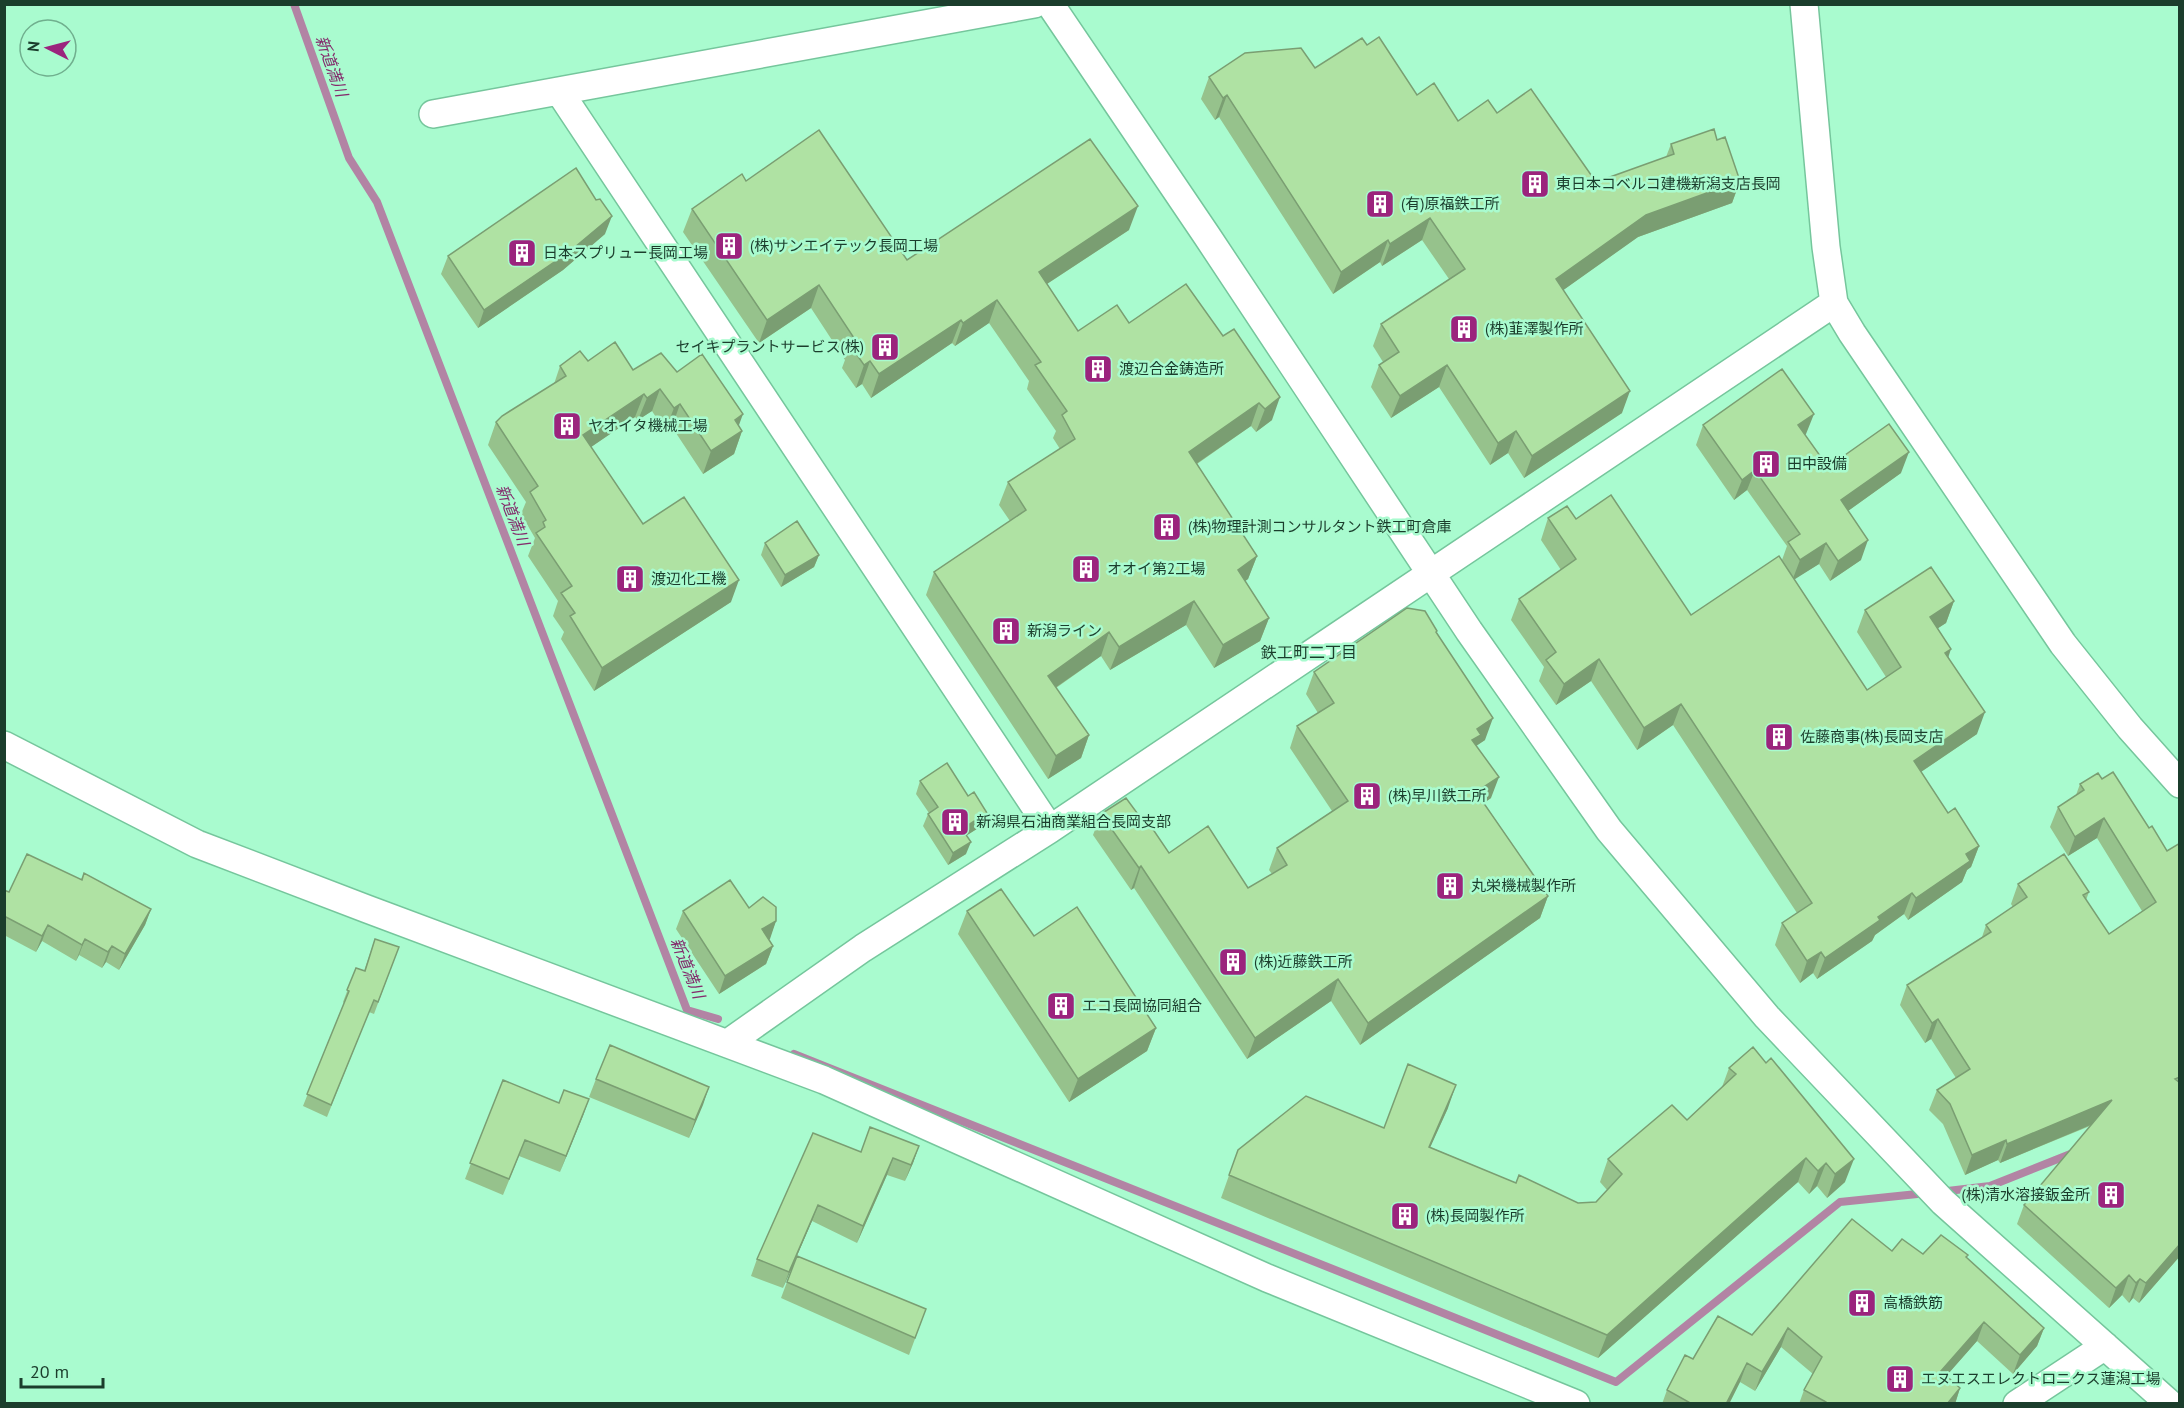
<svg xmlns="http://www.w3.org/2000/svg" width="2184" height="1408" font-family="'PT Sans','Noto Sans JP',sans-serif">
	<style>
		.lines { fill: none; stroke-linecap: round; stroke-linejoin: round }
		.stream { stroke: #b284a4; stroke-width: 8 }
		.minor-casing { stroke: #75c69c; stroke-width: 30 }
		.minor { stroke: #fff; stroke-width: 27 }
		.wall { fill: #96c28c }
		.shaded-wall { fill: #7a9e72 }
		.building { fill: #afe2a3; stroke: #7a9e72; stroke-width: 1.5 }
		.labels { text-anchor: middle; stroke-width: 5; stroke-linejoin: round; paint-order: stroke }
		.poi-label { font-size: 15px; fill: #1b3d2c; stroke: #a9fbcf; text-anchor: start }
		.water-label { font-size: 16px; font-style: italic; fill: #842b6c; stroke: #a9fbcf }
		.neighbourhood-label { font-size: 16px; fill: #1b3d2c; stroke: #a9fbcf }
	</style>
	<rect width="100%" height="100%" fill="#a9fbcf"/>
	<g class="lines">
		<path class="stream" d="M294 4 349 158 377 202 687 1010 718 1019
			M794 1054 1616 1382 1840 1202 1927 1193
			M1939 1192 1990 1186 2073 1153"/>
		<g class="minor-casing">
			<path id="minor" d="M1050 4 1207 236 1469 631 1609 830 1767 1017 1943 1202 2170 1404
				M1804 4 1826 247 1834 303 1852 333 2063 644 2130 728 2180 784
				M559 91 1050 829
				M433 114 1034 4
				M4 745 197 844 367 909 824 1080 1267 1278 1576 1404
				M728 1043 863 948 1050 829 1834 303
				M2017 1404 2105 1346"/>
		</g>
		<use href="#minor" class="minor"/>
	</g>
	<path class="wall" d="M1367 45 1417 95 1458 121 1497 113 1596 182 1666 157 1671 144 1717 140 1740 181 1732 203 1638 237 1563 290 1622 413 1524 478 1508 453 1490 465 1439 387 1391 418 1371 387 1379 365 1383 362 1373 346 1381 324 1449 279 1422 240 1382 266 1380 262 1333 294 1219 117 1215 120 1201 99 1209 77 1315 68Z
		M746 181 907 260 1129 230 1047 284 1078 331 1129 323 1186 284 1272 420 1256 432 1251 426 1197 464 1257 556 1248 579 1245 581 1269 618 1260 641 1214 668 1186 625 1110 670 1101 656 1056 688 1089 735 1081 758 1048 779 926 595 934 572 1010 521 999 505 1008 482 1060 449 1053 438 1056 431 1027 389 1029 381 989 323 955 346 952 343 871 398 862 384 856 388 842 368 845 360 811 308 759 343 683 232 692 209Z
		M605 234 563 270 478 328 441 274 448 256Z
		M588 361 633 370 677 372 739 426 742 431 734 454 703 474 672 427 665 431 652 411 638 420 635 417 591 447 643 524 731 602 594 691 561 639 564 632 553 616 558 601 528 556 535 538 521 514 526 502 488 445 496 422 554 384 560 366Z
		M1703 425 1806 434 1805 435 1828 467 1901 473 1848 511 1861 560 1830 581 1819 564 1794 579 1867 690 1886 677 1857 632 1865 610 1954 601 1946 623 1938 628 1977 734 1921 772 1948 813 1979 846 1971 867 1967 870 1962 882 1908 920 1904 914 1875 935 1872 941 1817 979 1813 973 1800 983 1775 945 1782 923 1797 913 1673 725 1637 750 1591 681 1556 705 1539 681 1544 667 1511 620 1519 599 1561 570 1541 540 1548 518 1576 519 1691 615 1782 560 1787 546 1747 490 1734 500 1696 445Z
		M765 543 819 555 814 567 781 587 761 555Z
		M1437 631V633L1485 740 1476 746 1491 798 1484 803 1548 896 1540 918 1360 1045 1331 1001 1247 1059 1134 888 1131 890 1093 835 1101 814 1143 821 1169 853 1248 888 1272 874 1269 870 1277 848 1332 811 1290 748 1297 726 1318 713 1306 694 1314 672Z
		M2102 779 2149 828 2167 851 2180 843V1256L2139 1303 2133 1298 2129 1303 2122 1295 2109 1308 2017 1224 2024 1205 2090 1126 2000 1163 1998 1160 1965 1175 1943 1124 1929 1110 1937 1090 1956 1078 1931 1039 1925 1043 1900 1005 1907 985 1982 937 1986 925 2013 907 2011 904 2018 884 2089 892 2086 900 2109 934 2142 911 2097 838 2068 856 2050 827 2058 807 2076 795 2080 784Z
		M920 781 968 796 987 813 983 825 967 835 966 854 948 865 923 826 928 814 929 813 916 794Z
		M84 873 151 909 145 925 119 970 106 962 102 968 79 955 76 961 42 941 36 952 4 935V890L9 892 81 879Z
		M749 908 776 921 769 939 773 946 766 964 719 994 676 929 683 911Z
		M967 911 1034 936 1156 1028 1147 1051 1069 1102 958 934Z
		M375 939 399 947 374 1014 369 1012 327 1117 303 1106 344 1003 343 1002 356 968 364 971Z
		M1753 1047 1845 1182 1827 1198 1817 1186 1809 1194 1798 1182 1598 1358 1221 1198 1238 1150 1384 1128 1448 1108 1430 1147 1516 1183 1578 1203 1596 1202 1607 1190 1600 1182 1608 1159 1687 1120 1722 1087 1729 1068Z
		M596 1079 709 1087 689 1138 589 1097Z
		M503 1080 559 1103 589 1099 560 1172 519 1156 503 1195 465 1179Z
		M919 1146 913 1163 905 1181 887 1175 857 1243 812 1221 783 1288 751 1276 757 1259 861 1152Z
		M1892 1251 1967 1258 2044 1328 2037 1346 2013 1374 1977 1341 1946 1376 1960 1388 1955 1404H1799L1804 1390 1813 1374 1781 1347 1755 1391 1740 1382 1729 1404H1662L1667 1390 1693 1359 1752 1335Z
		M787 1282 926 1309 909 1355 781 1298Z"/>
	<path class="shaded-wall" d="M1227 95 1219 117 1215 120 1223 98Z
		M1740 181 1732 203 1638 237 1548 301 1556 279 1646 215Z
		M1138 206 1129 230 1030 295 1039 272Z
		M612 216 605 234 563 270 478 328 484 310Z
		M1430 218 1422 240 1382 266 1390 244Z
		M1388 240 1380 262 1333 294 1341 272Z
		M819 285 811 308 759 343 767 320Z
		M997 300 989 323 955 346 963 323Z
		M961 320 952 343 871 398 879 374Z
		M870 361 862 384 856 388 864 365Z
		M1447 365 1439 387 1391 418 1400 396Z
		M660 389 652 411 638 420 647 398Z
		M1630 391 1622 413 1524 478 1532 456Z
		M644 394 635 417 575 458 583 435Z
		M1280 397 1272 420 1256 432 1265 409Z
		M1259 403 1251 426 1180 475 1189 452Z
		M680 404 672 427 665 431 674 408Z
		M743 414 735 436 742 431 734 454 703 474 711 451 735 420Z
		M1814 414 1806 434 1790 446 1798 425Z
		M1516 431 1508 453 1490 465 1498 443Z
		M1909 452 1901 473 1834 521 1841 500Z
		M1755 470 1747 490 1734 500 1742 480Z
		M1868 540 1861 560 1830 581 1838 561Z
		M1826 543 1819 564 1792 581 1800 560Z
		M819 555 814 567 781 587 785 575Z
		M1257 556 1248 579 1229 593 1238 570Z
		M739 580 731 602 594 691 602 668Z
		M1194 601 1186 625 1110 670 1119 647Z
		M1954 601 1946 623 1923 638 1930 617Z
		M1269 618 1260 641 1214 668 1223 645Z
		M1109 632 1101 656 1039 699 1048 676Z
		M1951 649 1944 670 1945 653Z
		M1599 659 1591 681 1556 705 1564 684Z
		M1681 704 1673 725 1637 750 1644 728Z
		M1985 712 1977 734 1906 782 1914 761Z
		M1493 718 1485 740 1476 746 1472 740 1477 729Z
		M1089 735 1081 758 1048 779 1056 756Z
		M1499 777 1491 798 1468 814 1476 792Z
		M987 813 983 825 958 841 962 829Z
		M2104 818 2097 838 2068 856 2075 837Z
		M971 842 966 854 948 865 953 853Z
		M1979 846 1971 867 1967 870 1962 882 1908 920 1916 898 1966 854Z
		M1141 866 1134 888 1131 890 1139 868Z
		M1912 893 1904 914 1875 935 1872 941 1817 979 1825 958 1878 917Z
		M1548 896 1540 918 1360 1045 1368 1023Z
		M151 909 145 925 119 970 125 954Z
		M776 921 770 939 756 947 762 929Z
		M48 925 42 941 36 952 42 936Z
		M85 939 79 955 76 961 82 945Z
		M112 946 106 962 102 968 108 952Z
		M773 946 766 964 719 994 725 976Z
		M1821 952 1813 973 1800 983 1807 961Z
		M1338 979 1331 1001 1247 1059 1255 1038Z
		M1938 1019 1931 1039 1925 1043 1932 1023Z
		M1156 1028 1147 1051 1069 1102 1078 1079Z
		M1456 1085 1448 1108 1420 1170 1429 1147Z
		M709 1087 703 1105 689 1138 695 1120Z
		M589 1099 583 1116 560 1172 566 1156Z
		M2112 1100 2105 1119 2000 1163 2007 1144Z
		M2006 1140 1998 1160 1965 1175 1972 1155Z
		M919 1146 913 1163 905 1181 911 1165Z
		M893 1158 887 1175 857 1243 863 1226Z
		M1806 1158 1798 1182 1598 1358 1607 1335Z
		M1854 1159 1845 1182 1827 1198 1835 1174Z
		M1826 1163 1817 1186 1809 1194 1818 1171Z
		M818 1205 812 1221 783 1288 789 1272Z
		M2180 1244V1256L2139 1303 2146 1283Z
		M2129 1275 2122 1295 2109 1308 2116 1288Z
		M2140 1279 2133 1298 2129 1303 2136 1283Z
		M1984 1322 1977 1341 1934 1390 1941 1371Z
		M1788 1328 1781 1347 1755 1391 1762 1372Z
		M2044 1328 2037 1346 2013 1374 2020 1355Z
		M1747 1363 1740 1382 1729 1404H1726Z
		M1960 1388 1955 1404H1947Z"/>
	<path class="building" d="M1379 37 1417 95 1434 83 1458 121 1488 100 1497 113 1531 89 1596 182 1674 154 1671 144 1714 129 1717 140 1725 137 1740 181 1646 215 1556 279 1630 391 1532 456 1516 431 1498 443 1447 365 1400 396 1379 365 1399 352 1381 324 1465 269 1430 218 1390 244 1388 240 1341 272 1227 95 1223 98 1209 77 1245 53 1301 48 1315 68 1362 38 1367 45Z
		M819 130 907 260 1090 139 1138 206 1039 272 1078 331 1117 305 1129 323 1186 284 1223 336 1234 329 1280 397 1265 409 1259 403 1189 452 1257 556 1238 570 1269 618 1223 645 1194 601 1119 647 1109 632 1048 676 1089 735 1056 756 934 572 1026 510 1008 482 1075 439 1062 415 1067 411 1035 365 1041 362 997 300 963 323 961 320 879 374 870 361 864 365 850 345 856 341 819 285 767 320 692 209 742 174 746 181Z
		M576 168 596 200 600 199 612 216 569 252 484 310 448 256Z
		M615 342 633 370 661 353 677 372 702 354 743 414 735 420 742 431 711 451 680 404 674 408 660 389 647 398 644 394 583 435 643 524 684 497 739 580 602 668 570 616 575 613 561 593 572 586 536 533 545 527 543 522 546 520 530 492 538 486 496 422 502 416 566 376 560 366 580 351 588 361Z
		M1782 369 1814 414 1798 425 1828 467 1889 424 1909 452 1841 500 1868 540 1838 561 1826 543 1800 560 1788 542 1800 534 1755 470 1742 480 1703 425Z
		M1611 495 1691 615 1779 556 1867 690 1901 667 1865 610 1931 567 1954 601 1930 617 1951 649 1945 653 1985 712 1914 761 1948 813 1955 808 1979 846 1966 854 1970 861 1916 898 1912 893 1878 917 1880 920 1825 958 1821 952 1807 961 1782 923 1812 903 1681 704 1644 728 1599 659 1564 684 1546 660 1556 652 1519 599 1576 559 1548 518 1567 506 1576 519Z
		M797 521 819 555 785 575 765 543Z
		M1407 608 1425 611 1437 631 1436 632 1493 718 1477 729 1481 735 1472 740 1499 777 1476 792 1548 896 1368 1023 1338 979 1255 1038 1141 866 1139 868 1101 814 1126 798 1143 821 1146 819 1169 853 1208 826 1248 888 1287 865 1277 848 1348 801 1297 726 1334 703 1314 672Z
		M947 763 968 796 974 792 987 813 962 829 971 842 953 853 928 814 938 807 920 781Z
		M2113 772 2149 828 2152 826 2167 851 2180 843V1077L2175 1079 2180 1083V1244L2146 1283 2140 1279 2136 1283 2129 1275 2116 1288 2024 1205 2112 1100 2007 1144 2006 1140 1972 1155 1950 1104 1937 1090 1970 1069 1938 1019 1932 1023 1907 985 1991 932 1986 925 2027 897 2018 884 2064 854 2089 892 2083 895 2109 934 2156 902 2104 818 2075 837 2058 807 2084 790 2080 784 2098 773 2102 779Z
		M27 854 82 880 84 873 151 909 125 954 112 946 108 952 85 939 82 945 48 925 42 936 4 916V890L9 892Z
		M730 880 749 908 763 897 776 907V921L762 929 773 946 725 976 683 911Z
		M1001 889 1034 936 1077 907 1156 1028 1078 1079 967 911Z
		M375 939 399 947 378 1002 374 1000 331 1105 307 1094 349 991 347 990 356 968 365 971Z
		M610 1045 709 1087 695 1120 596 1079Z
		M1753 1047 1766 1063 1771 1058 1854 1159 1835 1174 1826 1163 1818 1171 1806 1158 1607 1335 1229 1175 1238 1150 1306 1096 1384 1128 1408 1064 1456 1085 1429 1147 1516 1183 1519 1175 1578 1203 1596 1202 1622 1174 1608 1159 1672 1105 1687 1120 1736 1074 1729 1068Z
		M503 1080 559 1103 564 1090 589 1099 566 1156 525 1140 509 1179 470 1163Z
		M870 1127 919 1146 911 1165 893 1158 863 1226 818 1205 789 1272 757 1259 813 1133 861 1152Z
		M1852 1219 1892 1251 1902 1239 1923 1254 1941 1235 1968 1255 1966 1257 2044 1328 2020 1355 1984 1322 1941 1371 1960 1388 1947 1404H1826V1402L1804 1390 1822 1357 1788 1328 1762 1372 1747 1363 1726 1404H1692L1667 1390 1685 1355 1693 1359 1718 1316 1752 1335Z
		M797 1256 926 1309 915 1338 787 1282Z"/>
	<defs>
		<g id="building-square" transform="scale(1.5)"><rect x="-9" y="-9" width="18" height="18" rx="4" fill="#9b247d" stroke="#a9fbcf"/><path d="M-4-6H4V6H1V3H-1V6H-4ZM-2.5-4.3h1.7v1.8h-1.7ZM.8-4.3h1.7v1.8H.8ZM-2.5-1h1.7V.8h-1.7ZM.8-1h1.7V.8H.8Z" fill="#fff"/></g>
	</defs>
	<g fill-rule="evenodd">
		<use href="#building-square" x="1535" y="184"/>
		<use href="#building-square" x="1380" y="204"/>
		<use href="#building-square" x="729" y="246"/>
		<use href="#building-square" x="522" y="253"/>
		<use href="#building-square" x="1464" y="329"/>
		<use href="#building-square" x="885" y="347"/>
		<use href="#building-square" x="1098" y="369"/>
		<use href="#building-square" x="567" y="426"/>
		<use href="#building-square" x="1766" y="464"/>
		<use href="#building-square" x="1167" y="527"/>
		<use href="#building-square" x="1086" y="569"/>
		<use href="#building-square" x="630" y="579"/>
		<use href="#building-square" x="1006" y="631"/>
		<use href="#building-square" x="1779" y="737"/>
		<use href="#building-square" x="1367" y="796"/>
		<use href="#building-square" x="955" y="822"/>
		<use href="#building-square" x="1450" y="886"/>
		<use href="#building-square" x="1233" y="962"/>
		<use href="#building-square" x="1061" y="1006"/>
		<use href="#building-square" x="2111" y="1195"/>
		<use href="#building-square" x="1405" y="1216"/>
		<use href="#building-square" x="1862" y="1303"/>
		<use href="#building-square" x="1900" y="1379"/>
	</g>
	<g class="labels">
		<g class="poi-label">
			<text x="1556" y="189">東日本コベルコ建機新潟支店長岡</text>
			<text x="1401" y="209">(有)原福鉄工所</text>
			<text x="750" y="251">(株)サンエイテック長岡工場</text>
			<text x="543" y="258">日本スプリュー長岡工場</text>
			<text x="1485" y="334">(株)韮澤製作所</text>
			<text x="864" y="352" text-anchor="end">セイキプラントサービス(株)</text>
			<text x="1119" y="374">渡辺合金鋳造所</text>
			<text x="588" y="431">ヤオイタ機械工場</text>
			<text x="1787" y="469">田中設備</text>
			<text x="1188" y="532">(株)物理計測コンサルタント鉄工町倉庫</text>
			<text x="1107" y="574">オオイ第2工場</text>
			<text x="651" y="584">渡辺化工機</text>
			<text x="1027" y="636">新潟ライン</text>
			<text x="1800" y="742">佐藤商事(株)長岡支店</text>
			<text x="1388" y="801">(株)早川鉄工所</text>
			<text x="976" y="827">新潟県石油商業組合長岡支部</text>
			<text x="1471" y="891">丸栄機械製作所</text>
			<text x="1254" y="967">(株)近藤鉄工所</text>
			<text x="1082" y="1011">エコ長岡協同組合</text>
			<text x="2090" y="1200" text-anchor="end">(株)清水溶接鈑金所</text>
			<text x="1426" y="1221">(株)長岡製作所</text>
			<text x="1883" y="1308">高橋鉄筋</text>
			<text x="1921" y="1384">エヌエスエレクトロニクス蓮潟工場</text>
		</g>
		<g class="water-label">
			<text transform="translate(332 66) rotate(70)" y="6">新道満川</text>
			<text transform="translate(513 515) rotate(69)" y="6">新道満川</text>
			<text transform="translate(688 968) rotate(68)" y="6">新道満川</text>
		</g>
		<g class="neighbourhood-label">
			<text x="1309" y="658">鉄工町二丁目</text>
		</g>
	</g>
	<rect width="2184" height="1408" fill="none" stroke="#1b3d2c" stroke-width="12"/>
	<g transform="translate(48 48) rotate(276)"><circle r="28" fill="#a9fbcf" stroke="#70af8e" stroke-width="1.5"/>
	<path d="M0-4.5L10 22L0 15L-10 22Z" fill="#9b247d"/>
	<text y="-9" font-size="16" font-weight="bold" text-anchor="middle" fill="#1b3d2c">N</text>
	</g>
	<path d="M21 1378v9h82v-9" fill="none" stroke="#1b3d2c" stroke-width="3"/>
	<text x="30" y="1378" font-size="18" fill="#1b3d2c" stroke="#a9fbcf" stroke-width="4.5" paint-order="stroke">20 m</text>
</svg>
